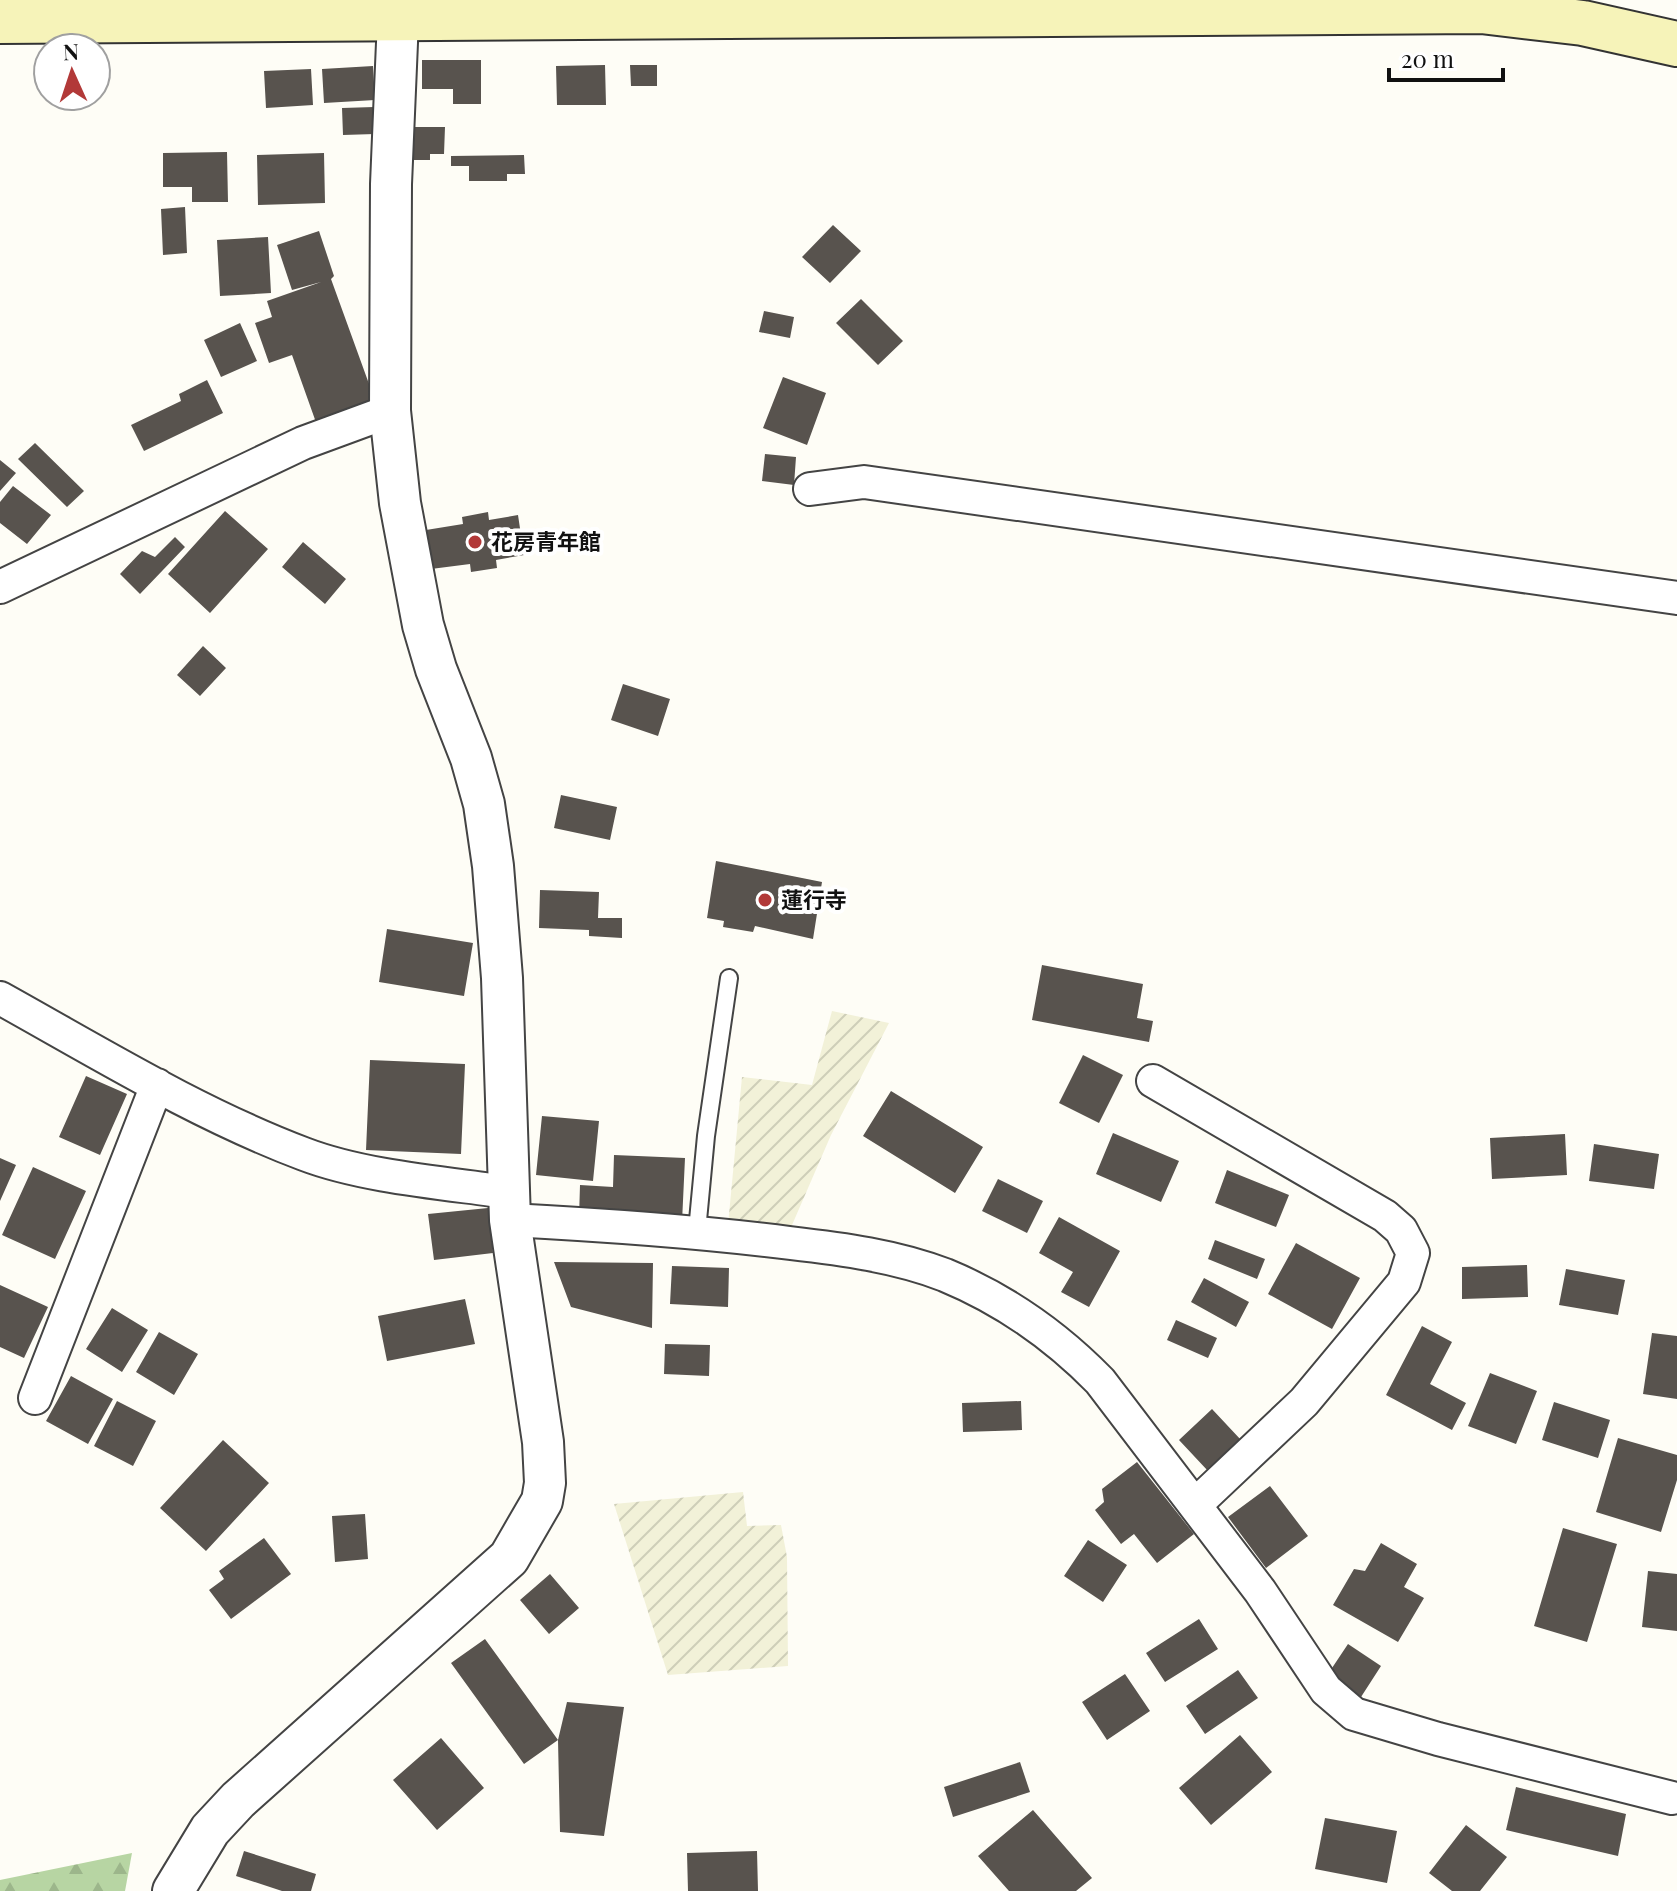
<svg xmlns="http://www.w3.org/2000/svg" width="1677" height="1891" font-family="'Playfair Display','Noto Sans JP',serif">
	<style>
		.farmland { fill: url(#farmland-furrows) }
		.forest { fill: url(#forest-firs) }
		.building { fill: #58534e }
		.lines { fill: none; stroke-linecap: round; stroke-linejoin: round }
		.service-casing { stroke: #444; stroke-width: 20 }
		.minor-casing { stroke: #444; stroke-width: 36 }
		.tertiary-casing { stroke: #444; stroke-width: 44 }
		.secondary-casing { stroke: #333; stroke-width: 48 }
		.service { stroke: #fff; stroke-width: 16 }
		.minor { stroke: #fff; stroke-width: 32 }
		.tertiary { stroke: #fff; stroke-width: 40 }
		.secondary { stroke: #f6f3b9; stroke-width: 44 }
		.poi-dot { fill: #b23938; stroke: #fff; stroke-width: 3 }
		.labels { text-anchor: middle; stroke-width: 8; stroke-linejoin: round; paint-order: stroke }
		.poi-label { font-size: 22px; font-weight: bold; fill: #111; stroke: #fff; text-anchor: start }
	</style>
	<defs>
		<pattern id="farmland-furrows" width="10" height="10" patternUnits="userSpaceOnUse" patternTransform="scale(2)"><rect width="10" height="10" fill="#f2f1d8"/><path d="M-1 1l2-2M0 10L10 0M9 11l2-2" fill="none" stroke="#ceceb8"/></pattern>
		<pattern id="forest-firs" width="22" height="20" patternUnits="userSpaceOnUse" patternTransform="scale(2)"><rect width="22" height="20" fill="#b7d5a3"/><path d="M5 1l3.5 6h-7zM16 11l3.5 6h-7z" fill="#9cb68b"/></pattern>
	</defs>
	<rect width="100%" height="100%" fill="#fefdf6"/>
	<path class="farmland" d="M832 1011 889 1023 831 1135 789 1232 728 1225 742 1077 812 1085Z
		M743 1492 747 1526 781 1525 787 1557 788 1666 668 1675 614 1504Z"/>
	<path class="forest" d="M132 1853 125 1891H0V1880Z"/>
	<path class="building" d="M422 60H481V104H453V89H422Z
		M605 65 606 105H557L556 66Z
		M630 65H657V86H631Z
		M373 66 375 100 324 103 322 69Z
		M311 69 313 105 266 108 264 71Z
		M374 107 375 134 343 135 342 108Z
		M414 127H445L444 154H430V160H414Z
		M227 152 228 202H192V187H163V153Z
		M324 153 325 203 258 205 257 155Z
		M524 155 525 174H507V181H469V166H451V156Z
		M185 207 187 253 163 255 161 209Z
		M833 225 861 251 830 283 802 257Z
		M319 231 334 276 331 279 377 406 318 428 292 355 269 363 255 323 272 317 267 301 321 282 292 290 277 245Z
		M268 237 271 293 220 296 217 240Z
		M861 299 903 341 878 365 836 323Z
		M764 311 794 317 790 338 759 332Z
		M240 323 257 361 221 377 204 340Z
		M783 377 826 393 807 445 763 428Z
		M207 380 223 413 144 451 131 425 181 401 179 394Z
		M35 443 84 491 67 507 18 459Z
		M765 454 796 457 794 485 762 481Z
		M0 460 16 473 0 491Z
		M13 486 51 515 27 544 0 523V502Z
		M225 511 268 549 210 613 168 574Z
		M488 512 489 520 518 515 524 555 496 560 497 568 471 572 470 564 431 569 426 530 463 524 462 517Z
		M175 537 185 547 140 594 120 574 142 551 155 557Z
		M303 542 346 579 325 604 282 567Z
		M203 646 226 668 200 696 177 675Z
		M623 684 670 699 658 736 611 720Z
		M561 795 617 807 610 840 554 828Z
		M716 861 822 882 813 939 755 926 753 932 723 927 724 921 707 918Z
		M540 890 599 892 598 918H622V938L589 936V930L539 928Z
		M387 929 473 943 464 996 379 982Z
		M1042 965 1143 984 1137 1018 1153 1021 1149 1042 1032 1020Z
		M1083 1055 1123 1075 1099 1123 1059 1103Z
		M370 1060 465 1064 461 1154 366 1150Z
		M86 1076 127 1094 100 1155 59 1137Z
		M891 1091 983 1147 955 1193 863 1136Z
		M542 1116 599 1121 593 1181 536 1175Z
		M1113 1133 1179 1161 1161 1202 1096 1174Z
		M1565 1134 1567 1175 1492 1179 1490 1138Z
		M1594 1144 1659 1154 1654 1189 1589 1181Z
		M614 1155 685 1158 682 1222 579 1218 580 1185 613 1187Z
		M0 1158 16 1165 0 1201Z
		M33 1167 86 1191 55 1259 2 1235Z
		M1227 1170 1289 1195 1276 1227 1215 1203Z
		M998 1179 1043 1201 1027 1233 982 1211Z
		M488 1208 493 1253 434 1260 428 1214Z
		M1059 1217 1120 1251 1089 1307 1061 1292 1073 1272 1039 1253Z
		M1215 1240 1265 1259 1257 1279 1208 1259Z
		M1296 1243 1360 1278 1332 1329 1268 1294Z
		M554 1262 653 1263 652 1328 571 1307Z
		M1527 1265 1528 1297 1462 1299V1267Z
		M672 1266 729 1268 728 1307 670 1304Z
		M1566 1269 1625 1280 1618 1315 1559 1305Z
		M1204 1278 1249 1302 1236 1327 1191 1302Z
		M0 1285 48 1307 24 1358 0 1347Z
		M465 1299 475 1344 387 1361 378 1316Z
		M112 1308 148 1330 122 1372 86 1349Z
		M1176 1320 1217 1338 1208 1358 1167 1340Z
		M1422 1326 1452 1342 1430 1384 1466 1403 1452 1430 1386 1395Z
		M159 1332 198 1354 174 1395 136 1372Z
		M1652 1333 1677 1336V1399L1643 1394Z
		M665 1344 710 1345 709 1376 664 1374Z
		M1490 1373 1537 1391 1516 1444 1468 1426Z
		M71 1376 113 1399 88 1444 46 1421Z
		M117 1401 156 1421 133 1466 94 1446Z
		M1021 1401 1022 1430 963 1432 962 1403Z
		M1554 1402 1610 1420 1598 1458 1542 1440Z
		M1212 1409 1241 1440 1208 1471 1179 1440Z
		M1618 1438 1677 1455V1480L1661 1532 1596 1512Z
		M223 1440 269 1483 206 1551 160 1508Z
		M1137 1462 1194 1534 1157 1563 1134 1534 1121 1544 1095 1510 1104 1502 1102 1489Z
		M1270 1486 1308 1536 1266 1568 1228 1517Z
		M365 1514 368 1559 335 1562 332 1516Z
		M1563 1528 1617 1544 1587 1642 1534 1626Z
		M264 1538 291 1574 231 1619 209 1590 224 1579 219 1571Z
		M1088 1540 1127 1565 1103 1602 1064 1576Z
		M1381 1543 1417 1564 1404 1587 1424 1598 1398 1642 1333 1605 1354 1569 1365 1571Z
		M1648 1571 1677 1574V1631L1642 1627Z
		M550 1574 579 1608 549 1634 520 1600Z
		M1199 1619 1218 1649 1165 1682 1146 1653Z
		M485 1639 558 1740 524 1764 451 1663Z
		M1348 1644 1381 1666 1361 1697 1328 1674Z
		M1238 1670 1258 1698 1205 1734 1186 1706Z
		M1125 1674 1150 1711 1107 1740 1082 1702Z
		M567 1702 624 1707 604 1836 560 1832 558 1740Z
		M1240 1735 1272 1772 1211 1825 1179 1788Z
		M441 1738 484 1788 437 1830 393 1780Z
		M1020 1762 1030 1792 953 1817 944 1787Z
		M1516 1787 1626 1814 1618 1856 1506 1830Z
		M1033 1810 1092 1878 1076 1891H1009L978 1856Z
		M1325 1818 1397 1831 1387 1883 1315 1869Z
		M1466 1825 1507 1857 1480 1891H1452L1429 1873Z
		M244 1851 316 1874 311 1891H282L236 1876Z
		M757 1851 758 1891H688L687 1853Z"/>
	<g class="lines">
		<g class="service-casing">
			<path id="service" d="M697 1231 706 1136 729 978"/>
		</g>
		<g class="minor-casing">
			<path id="minor" d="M810 489 864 482 1677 598
				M0 587 303 443 390 411
				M0 998C99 1053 198 1114 304 1154 364 1177 445 1183 508 1192
				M1153 1081 1385 1216 1401 1230 1413 1253 1404 1282 1304 1402 1195 1505
				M510 1220C604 1225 696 1231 790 1243 842 1249 896 1256 945 1275 1003 1299 1056 1336 1100 1381L1260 1591 1326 1690 1354 1714 1438 1739 1672 1798
				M35 1398 157 1085"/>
		</g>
		<g class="tertiary-casing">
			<path id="tertiary" d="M173 1891 210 1830 238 1800 509 1558 542 1501 545 1483 543 1442 510 1220 502 978 493 866 484 804 471 758 436 669 423 625 400 503 390 411 391 184 398 19"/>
		</g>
		<g class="secondary-casing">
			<path id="secondary" d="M0 21 1481 11 1583 23 1677 44"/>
		</g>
		<use href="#service" class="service"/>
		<use href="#minor" class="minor"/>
		<use href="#tertiary" class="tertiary"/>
		<use href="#secondary" class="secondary"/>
	</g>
	<g class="poi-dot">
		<circle cx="475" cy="542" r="8"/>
		<circle cx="765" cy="900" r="8"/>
	</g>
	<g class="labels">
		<g class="poi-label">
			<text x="491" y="550">花房青年館</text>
			<text x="781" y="908">蓮行寺</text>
		</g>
	</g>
	<g transform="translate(72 72) rotate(357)"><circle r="38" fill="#ffffff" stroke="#a0a0a0" stroke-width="2"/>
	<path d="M0-6L14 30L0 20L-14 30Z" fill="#b23938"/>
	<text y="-12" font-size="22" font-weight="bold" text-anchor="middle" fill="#111111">N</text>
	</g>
	<path d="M1389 68v12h114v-12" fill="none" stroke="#111111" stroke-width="4"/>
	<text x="1401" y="68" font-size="24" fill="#111111" stroke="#ffffff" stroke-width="6" paint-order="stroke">20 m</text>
</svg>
